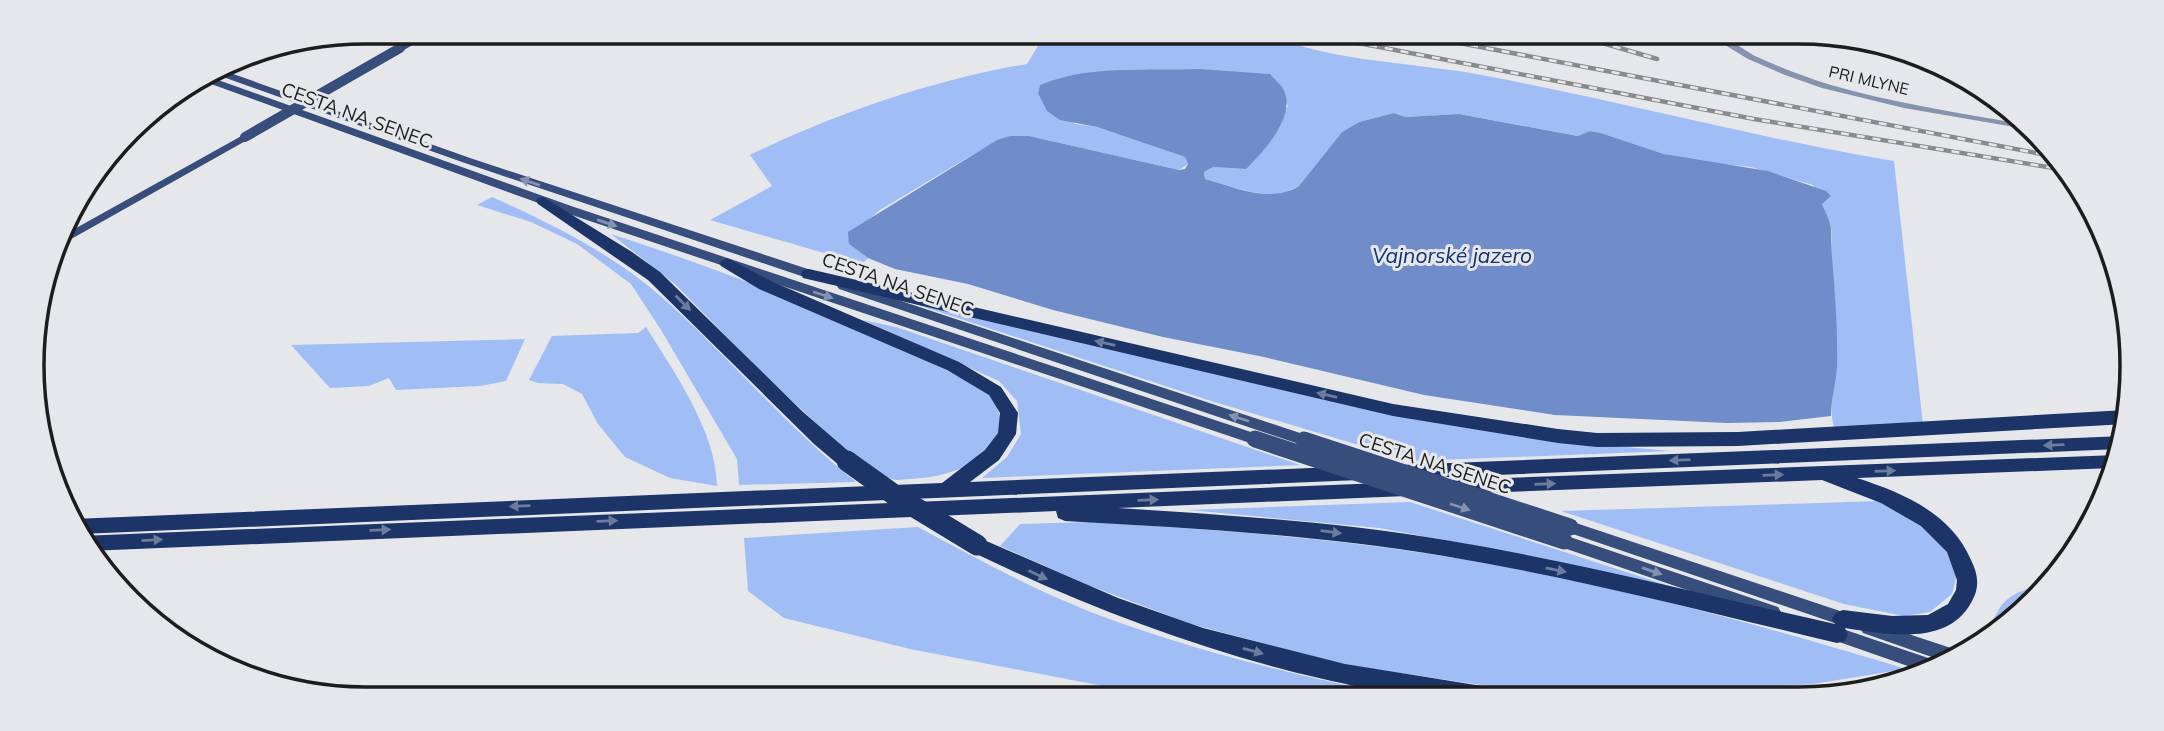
<svg xmlns="http://www.w3.org/2000/svg" width="2164" height="731" font-family="Mulish,sans-serif">
	<style>
		.green { fill: #a1bdf5 }
		.water { fill: #708dc9 }
		.lines { fill: none; stroke-linecap: round; stroke-linejoin: round }
		.minor { fill: #8593ae; fill-rule: evenodd }
		.major { fill: #374d7b; fill-rule: evenodd }
		.highway { fill: #1c3467; fill-rule: evenodd }
		.rail-casing { stroke: #898a8c; stroke-width: 4.5 }
		.rail { stroke: #e5e7ea; stroke-width: 2.5; stroke-dasharray: 8; stroke-linecap: butt }
		.major-bridge-far1 { stroke: #374d7b; stroke-width: 10 }
		.major-bridge { stroke: #374d7b; stroke-width: 17 }
		.highway-bridge { stroke: #1c3467; stroke-width: 21 }
		.wall { fill: #656262 }
		.shaded-wall { fill: #535050 }
		.oneway { fill: #8592ad }
		.oneway2 { fill: #6c7c9b }
		.labels { text-anchor: middle; stroke-width: 6; stroke-linejoin: round; paint-order: stroke }
		.far-street-label { font-size: 16px; fill: #1d1d1e; stroke: #e5e7ea }
		.street-label { font-size: 19px; fill: #1d1d1e; stroke: #e5e7ea }
		.water-label { font-size: 21px; font-style: italic; fill: #133177; stroke: #e5e7ea }
		.rim { fill: none; stroke: #1d1d1e; stroke-width: 3.5 }
	</style>
	<rect width="100%" height="100%" fill="#e5e7ea"/>
	<path class="green" d="M1045 34 1268 35C1336 63 1415 62 1487 76 1623 102 1758 138 1894 161L1923 425 1834 427C1828 406 1835 390 1836 369 1838 329 1833 288 1831 249 1836 225 1823 206 1813 185L1751 167 1703 162 1664 154 1601 133 1590 131 1579 136 1459 114 1405 117 1394 113 1359 122 1342 132 1299 186 1279 195 1251 192 1205 179 1204 172 1213 167 1246 169 1288 106 1269 74C1217 70 1166 69 1114 72 1089 73 1063 74 1040 85L1038 93 1075 124 1097 127 1185 157 1188 164 1179 170 1029 136H1010L972 155 880 210 866 222 849 244 868 258 862 264 710 220 772 186 750 155C837 113 932 80 1027 64Z
		M492 197C557 226 622 259 674 308 736 365 790 430 856 482L739 485 737 459 661 330 631 284 577 244 531 222 477 205Z
		M611 234C740 276 869 326 987 392 993 401 1003 414 1000 426 991 466 943 478 908 479 904 479 896 481 892 479 874 474 865 455 846 451L758 369 676 285Z
		M917 302 1380 412 1527 438 1670 451 1412 461 1208 400 915 304Z
		M863 320 896 327 1300 465 982 478 1007 457 1021 434 1017 401 999 381Z
		M646 327C674 372 716 431 717 486L670 478 625 457 598 424 582 394 563 384 538 383 529 380 552 336 638 333Z
		M525 339 506 381 480 386 396 390 389 378 369 386 330 388 291 345Z
		M1881 501 1922 522 1943 543 1957 574 1952 594 1930 612 1904 616 1844 604 1561 511Z
		M1410 502 1688 592 1546 559 1379 528 1189 510Z
		M1091 522C1202 529 1312 536 1423 553 1586 577 1748 621 1906 669L1813 684 1647 696 1495 687 1346 665 1191 624 1088 585 1000 546 1020 524Z
		M918 527C981 561 1047 597 1115 621 1207 654 1303 677 1398 696L1150 695 910 649 784 618 748 591 744 538Z
		M2047 582 2019 616 1995 633 1991 627C2002 594 2017 593 2047 582Z"/>
	<path class="water" d="M1199 69 1270 74C1274 79 1282 85 1284 91 1296 117 1263 152 1246 169L1213 167 1204 172 1205 179C1235 187 1270 204 1299 186L1342 132 1359 122 1394 113 1405 117 1459 114 1578 136 1590 131 1601 133 1664 154 1768 171 1826 191 1831 196 1822 204C1835 229 1830 232 1832 257 1835 293 1838 330 1837 367 1836 383 1831 399 1831 416L1779 422 1727 423 1555 415 1424 395 1264 357 1163 337 1053 310 968 284 895 269 868 258 849 244 848 232 997 140 1010 136H1029L1179 170 1185 169 1188 164 1185 157 1097 127 1060 120 1047 111 1038 93 1040 85C1084 65 1150 71 1199 69Z"/>
	<g class="lines">
		<path class="minor" d="M1712 37C1729 37 1741 48 1755 56 1779 67 1805 77 1831 85 1892 103 1957 112 2020 124L2026 129 1904 108 1822 88 1785 75 1748 59Z"/>
		<path class="major" d="M422 32H434L404 50 395 48Z
			M219 69 470 158 823 274 824 277 823 280H813L462 162 212 73Z
			M207 76 574 207 1260 435 1262 439 1260 443H1250L566 213 200 80Z
			M245 134 251 137 249 139 57 247 60 237Z
			M844 282 1309 436 1311 440 1309 444H1299L839 289 837 286Z
			M1570 521 1855 616 1858 621 1855 626 1849 628 1564 531 1562 527 1564 523Z
			M1564 535 1778 607 1781 612 1778 617 1772 619 1558 546 1556 541 1558 536Z
			M1869 621 1957 650 1964 653 1949 663 1863 633 1860 628 1863 623Z
			M1831 625 1943 663 1945 666 1925 672 1825 637 1822 632 1825 627Z"/>
		<path class="highway" d="M543 197 632 252 660 272 803 412 854 456 857 461 854 466H840L814 444 648 280 538 204 536 201 538 198Z
			M727 258 771 281 959 362 1001 387 1018 413 1016 434 999 460 970 482 1359 466 1366 468 1369 473 1366 478 1359 480 80 534 73 519 942 483 985 450 998 433 1000 413 989 395 947 370 759 289 721 266 719 263Z
			M809 269 1393 404 1558 429 1597 433 1738 432 2126 410V424L1738 446 1597 447 1558 443 1393 416 803 278 801 274 803 270Z
			M2124 436 2119 449 1401 479 1394 477 1391 472 1394 467 1401 465Z
			M2117 455 2112 468 1857 478C1903 493 1951 513 1971 560 1978 574 1980 587 1972 601 1962 620 1947 629 1925 633 1899 637 1871 632 1845 628L1848 634 1845 641 1837 643C1707 612 1577 578 1444 556 1319 535 1192 528 1065 521L1058 518 1056 511 88 551 81 536 1406 482 1413 484 1416 489 1413 494 1406 496 1118 508C1227 515 1337 522 1445 540 1577 562 1705 595 1835 624L1832 619 1835 613 1843 610 1892 616 1928 615 1948 604 1956 590 1957 580 1947 552 1921 526 1881 503 1822 480 1452 494 1445 492 1442 487 1445 482 1452 480Z
			M977 537 1118 598 1203 628 1345 664 1482 686 1490 689 1493 696C1467 696 1440 697 1413 696 1382 693 1350 685 1319 678 1198 650 1082 605 970 551L967 545 970 539Z
			M1853 683 1861 686 1863 690 1842 697H1821L1824 690Z"/>
		<g class="rail-casing">
			<path id="rail" d="M1322 36 1754 119 2066 170
				M1423 36 2052 156
				M1582 37 1657 59"/>
		</g>
		<use href="#rail" class="rail"/>
		<path class="major-bridge-far1" d="M245 137 400 48"/>
		<path class="major-bridge" d="M1255 439 1564 541
			M1304 440 1570 527"/>
		<path class="highway-bridge" d="M847 461 893 494 977 545"/>
	</g>
	<path class="wall" d="M304 44 274 58 268 59 264 55 257 53Z"/>
	<path class="shaded-wall" d="M304 44 274 58 268 59 264 52Z"/>
	<defs><path id="oneway-solid" d="M-6-.8H1V-3.2L6.5 0L1 3.2V.8H-6Z" transform="scale(1.75)"/></defs>
	<g class="oneway">
		<use href="#oneway-solid" transform="translate(530 182) rotate(-161)"/>
		<use href="#oneway-solid" transform="translate(607 223) rotate(19)"/>
		<use href="#oneway-solid" transform="translate(823 295) rotate(18)"/>
		<use href="#oneway-solid" transform="translate(1239 418) rotate(-162)"/>
		<use href="#oneway-solid" transform="translate(1460 507) rotate(18)"/>
		<use href="#oneway-solid" transform="translate(1652 571) rotate(19)"/>
	</g>
	<g class="oneway2">
		<use href="#oneway-solid" transform="translate(683 303) rotate(45)"/>
		<use href="#oneway-solid" transform="translate(1105 343) rotate(-167)"/>
		<use href="#oneway-solid" transform="translate(1327 395) rotate(-167)"/>
		<use href="#oneway-solid" transform="translate(2054 445) rotate(178)"/>
		<use href="#oneway-solid" transform="translate(1680 460) rotate(178)"/>
		<use href="#oneway-solid" transform="translate(1885 471) rotate(-2)"/>
		<use href="#oneway-solid" transform="translate(1773 475) rotate(-2)"/>
		<use href="#oneway-solid" transform="translate(1545 484) rotate(-2)"/>
		<use href="#oneway-solid" transform="translate(1148 500) rotate(-2)"/>
		<use href="#oneway-solid" transform="translate(520 506) rotate(178)"/>
		<use href="#oneway-solid" transform="translate(607 521) rotate(-2)"/>
		<use href="#oneway-solid" transform="translate(380 530) rotate(-2)"/>
		<use href="#oneway-solid" transform="translate(1331 532) rotate(7)"/>
		<use href="#oneway-solid" transform="translate(152 540) rotate(-3)"/>
		<use href="#oneway-solid" transform="translate(1556 570) rotate(11)"/>
		<use href="#oneway-solid" transform="translate(1038 575) rotate(25)"/>
		<use href="#oneway-solid" transform="translate(1253 651) rotate(15)"/>
	</g>
	<g class="labels">
		<g class="far-street-label">
			<text transform="translate(1869 80) rotate(13)" y="6">PRI MLYNE</text>
		</g>
		<g class="street-label">
			<text transform="translate(357 115) rotate(20)" y="7">CESTA NA SENEC</text>
			<text transform="translate(898 284) rotate(19)" y="7">CESTA NA SENEC</text>
			<text transform="translate(1435 463) rotate(18)" y="7">CESTA NA SENEC</text>
		</g>
		<g class="water-label">
			<text x="1452" y="263">Vajnorské jazero</text>
		</g>
	</g>
	<path d="M0 0H2164V731H0ZM365 44H1799A321 321 0 0 1 2120 365V366A321 321 0 0 1 1799 687H365A321 321 0 0 1 44 366V365A321 321 0 0 1 365 44Z" fill="#e5e7ea" fill-rule="evenodd"/>
	<path class="rim" d="M365 44H1799A321 321 0 0 1 2120 365V366A321 321 0 0 1 1799 687H365A321 321 0 0 1 44 366V365A321 321 0 0 1 365 44Z"/>
</svg>
